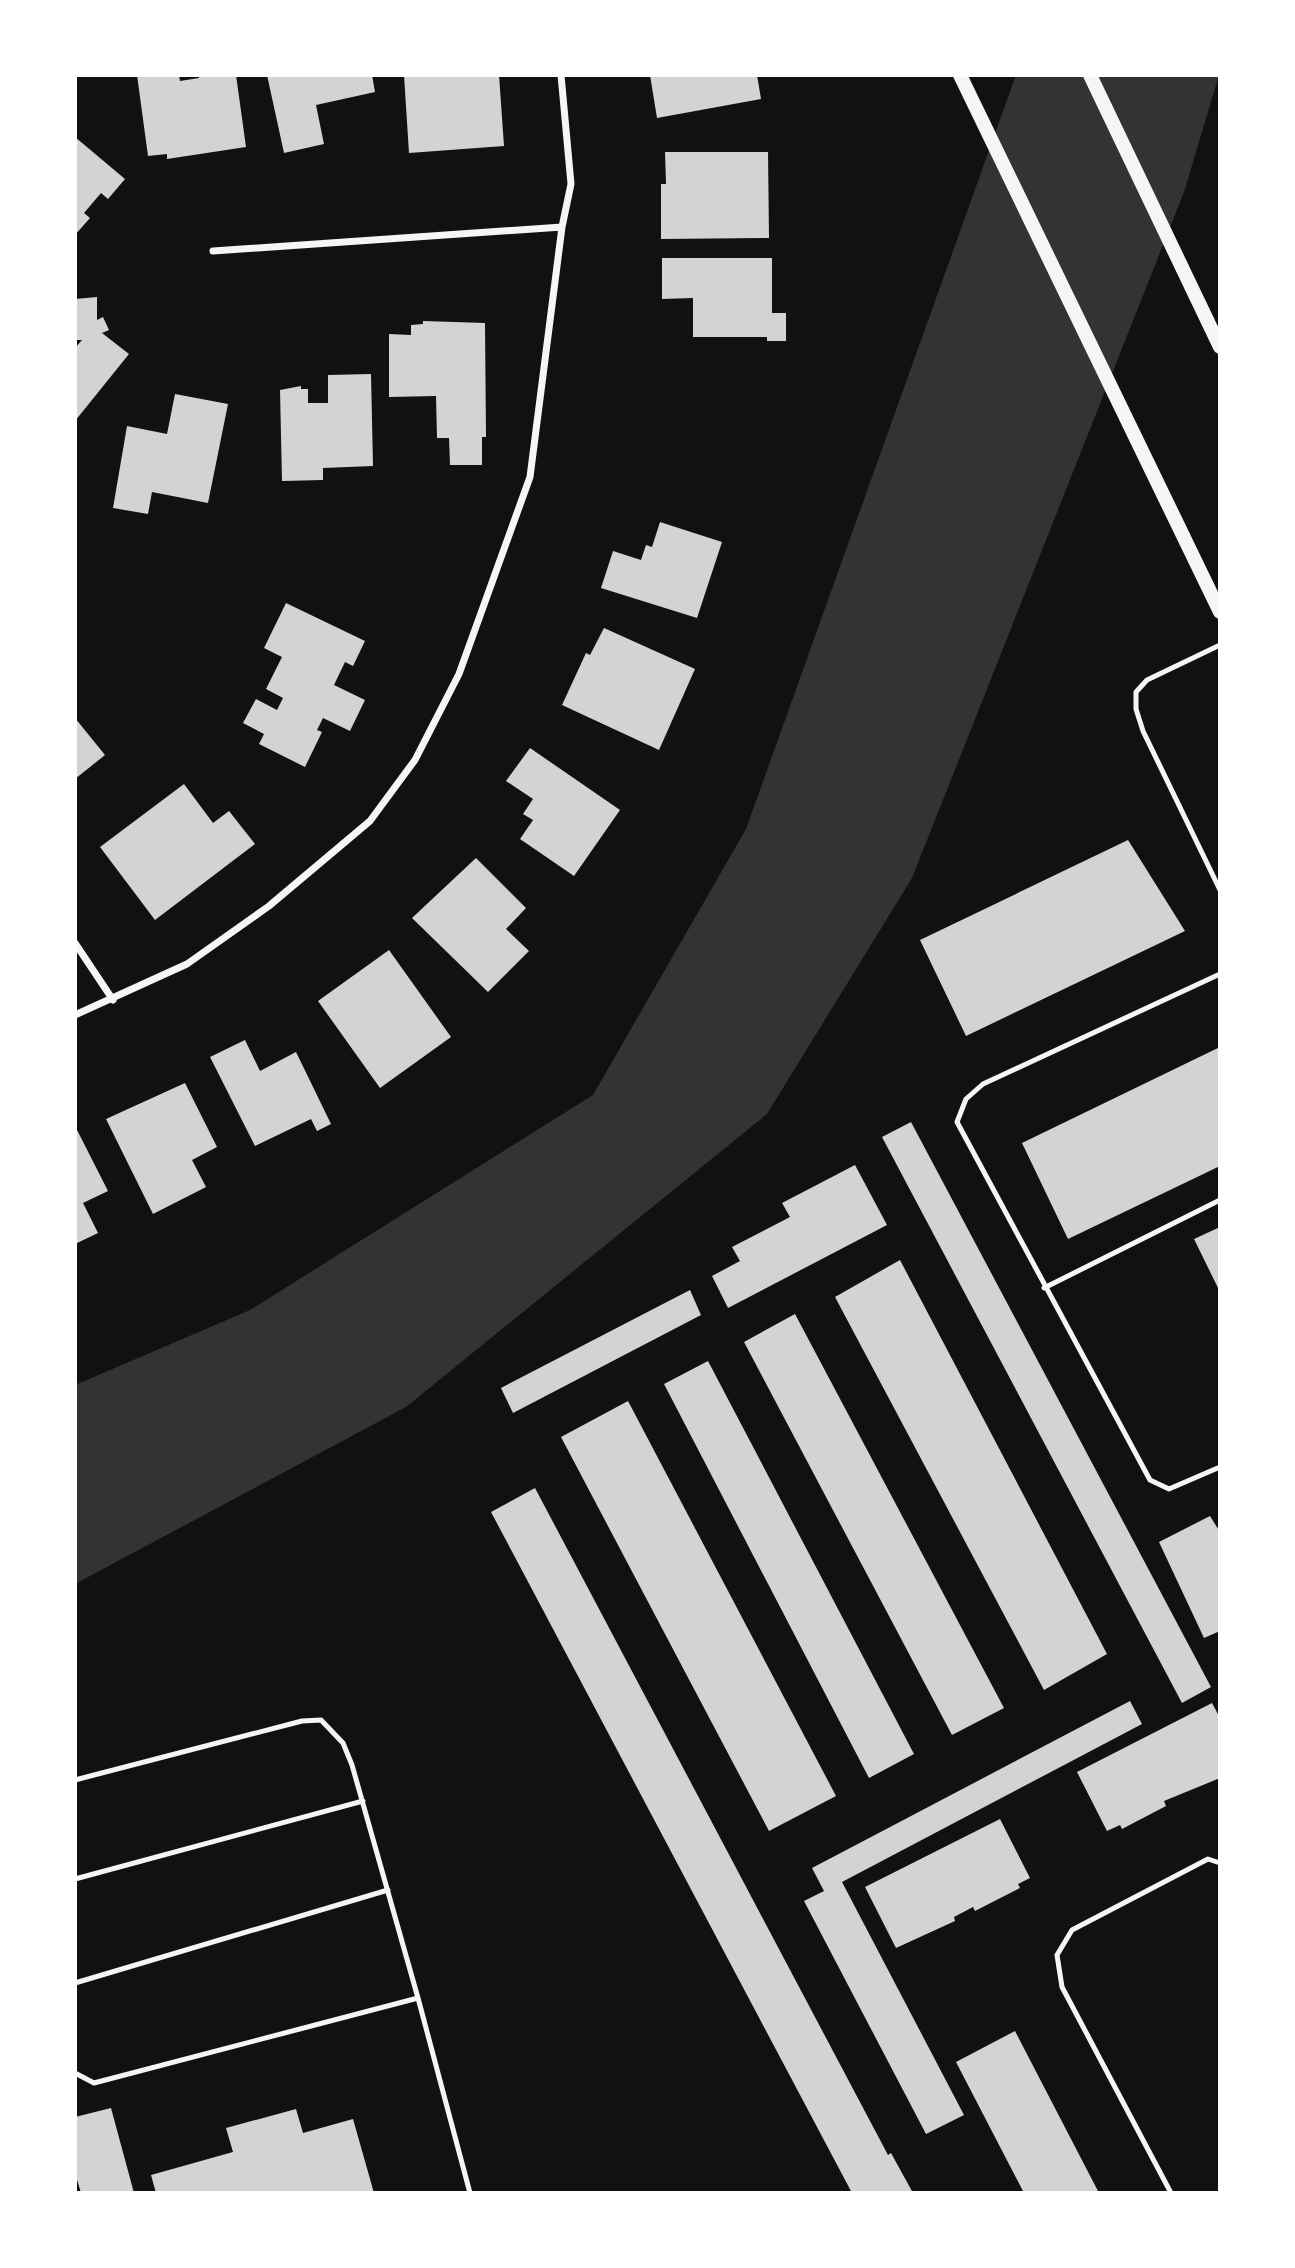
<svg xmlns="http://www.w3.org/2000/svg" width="1295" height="2268" font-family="Manrope,sans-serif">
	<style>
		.water { fill: #333 }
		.building { fill: #d3d3d3 }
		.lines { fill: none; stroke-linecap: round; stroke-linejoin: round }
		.service { stroke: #f5f5f5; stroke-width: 5 }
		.minor { stroke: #f5f5f5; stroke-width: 7 }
		.secondary { stroke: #f5f5f5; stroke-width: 14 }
	</style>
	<rect width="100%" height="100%" fill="#111"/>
	<path class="water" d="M1016 75H1219L1184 192 912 878 767 1114 406 1407 75 1584V1385L250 1310 593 1095 746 829Z"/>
	<path class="building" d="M137 75H179L180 81 199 78V75H236L246 147 167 159V154L148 156Z
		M267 75H372L375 92 316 105 324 144 284 153Z
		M404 75H499L504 146 409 153Z
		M650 75H757L761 99 657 118Z
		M75 137 125 179 108 199 101 193 84 213 90 218 75 235Z
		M665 152H768L769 238 661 239V184H666Z
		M662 258H772V313H786V341H767V337H693V298L662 299Z
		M97 297V320L103 317 109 330 102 333 129 354 75 421V348L82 340H75V299Z
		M423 321 485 323 486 437H482V465H450L449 438H437L436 396 389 397V334L411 335V325L423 324Z
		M371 374 373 466 323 468V480L282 481 280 390 301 386V389H308V403H328V375Z
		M175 394 228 404 208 503 152 492 148 514 113 508 127 426 167 434Z
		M660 522 722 542 697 618 601 588 613 551 641 560 646 545 652 547Z
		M286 603 365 641 353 666 345 662 334 685 365 700 350 731 323 718 317 730 322 732 305 767 259 744 264 734 243 723 256 699 277 710 283 698 266 689 282 657 264 648Z
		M604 628 695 669 659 750 562 705 586 653 590 655Z
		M75 718 105 755 75 779Z
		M530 748 620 810 574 876 520 839 533 820 523 814 533 799 506 781Z
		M184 784 213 823 229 811 255 844 155 920 100 847Z
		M1128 840 1185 931 966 1036 920 940Z
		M476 858 526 908 506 929 529 951 488 992 412 918Z
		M389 950 451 1037 380 1088 318 1001Z
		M245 1040 260 1071 296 1052 331 1124 317 1131 311 1119 255 1146 210 1057Z
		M1220 1047V1166L1068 1239 1022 1143Z
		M185 1083 217 1147 192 1160 206 1187 153 1214 106 1119Z
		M911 1122 1211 1687 1182 1703 882 1137Z
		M75 1126 108 1191 83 1203 98 1233 75 1244Z
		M855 1165 887 1225 728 1308 712 1276 740 1261 732 1247 790 1217 782 1203Z
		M1220 1227V1292L1194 1239Z
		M900 1260 1107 1654 1044 1690 835 1297Z
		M690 1290 701 1315 513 1413 501 1388Z
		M795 1314 1004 1708 952 1735 744 1342Z
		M708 1361 914 1754 869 1778 664 1384Z
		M628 1401 836 1796 769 1831 561 1437Z
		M535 1488 888 2155 891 2153 913 2193H852L491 1512Z
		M1210 1516 1220 1532V1631L1204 1638 1159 1542Z
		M1130 1701 1142 1724 842 1882 964 2115 926 2134 804 1901 824 1891 812 1868Z
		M1212 1703 1220 1718V1778L1164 1801 1166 1806 1122 1829 1120 1825 1107 1831 1077 1772Z
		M1000 1819 1030 1878 1018 1884 1020 1888 975 1911 973 1907 954 1917 955 1921 896 1948 865 1887Z
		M1015 2031 1099 2193H1024L956 2062Z
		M111 2108 134 2193H81L75 2173V2117Z
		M296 2109 303 2133 353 2119 374 2193H156L151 2175 233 2152 226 2128Z"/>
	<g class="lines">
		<path class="service" d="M1220 645 1147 680 1136 692V709L1143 731 1220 890
			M1220 974 983 1084 966 1099 957 1122 1150 1480 1169 1489 1220 1467
			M1044 1288 1220 1200
			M75 1780 302 1721 321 1720 343 1743 352 1765 418 1998
			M75 1879 363 1801
			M75 1983 388 1890
			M75 2073 94 2083 418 1998 470 2193
			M1171 2193 1062 1987 1057 1955 1072 1930 1208 1859 1220 1863"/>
		<path class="minor" d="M213 251 562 227
			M75 943 113 1000
			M75 1015 187 964 269 906 370 821 415 760 459 674 530 477 562 227 571 184 561 75"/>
		<path class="secondary" d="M960 75 1220 612
			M1090 75 1220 347"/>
	</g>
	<rect width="1295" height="2268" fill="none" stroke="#ffffff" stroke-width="154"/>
</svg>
